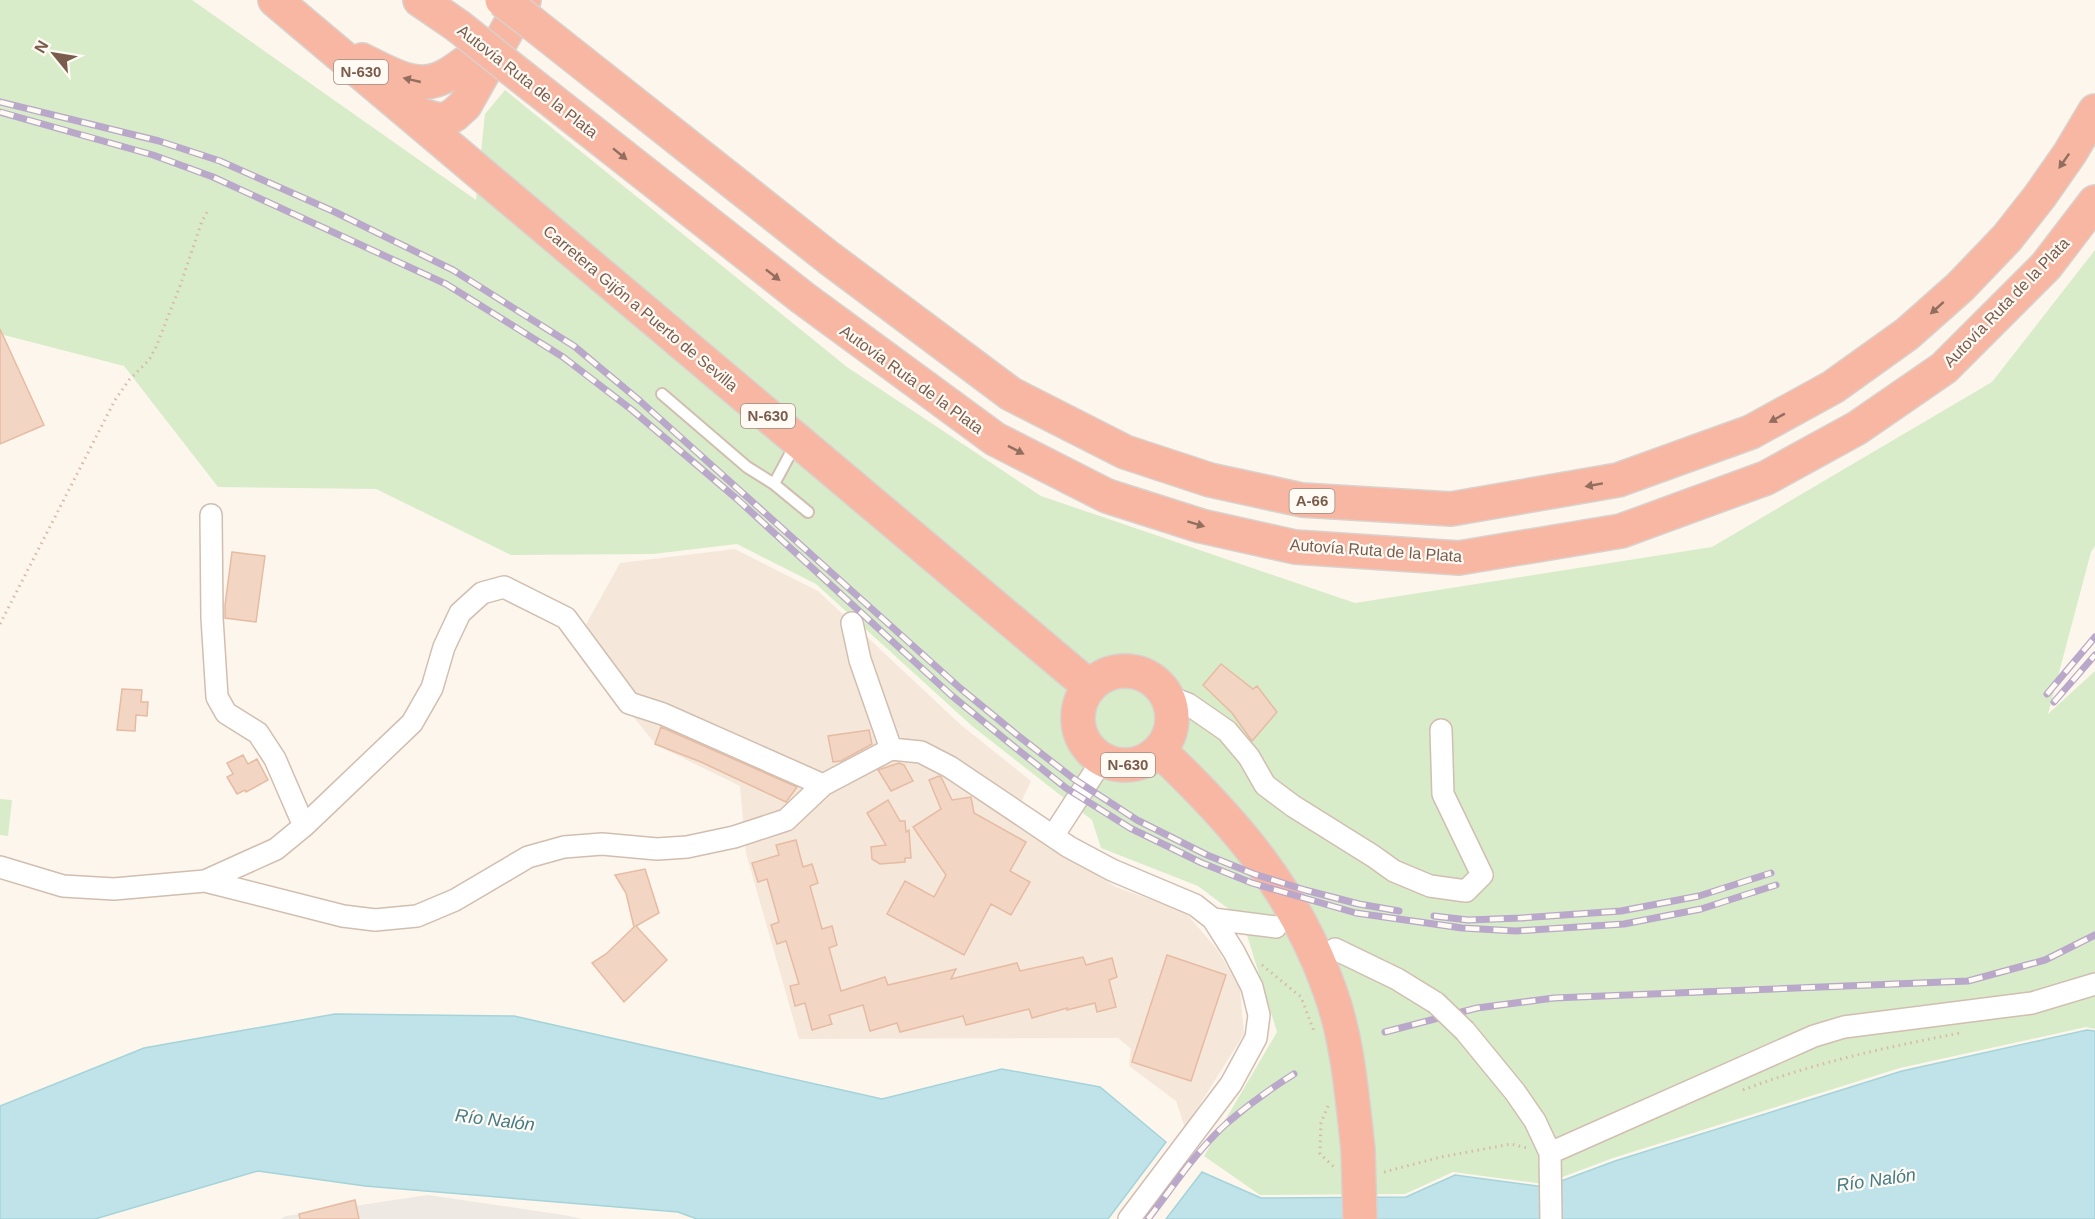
<svg xmlns="http://www.w3.org/2000/svg" width="2095" height="1219" font-family="Helvetica,sans-serif">
	<style>
		.residential { fill: #f5e8da }
		.industrial { fill: #efe9e4 }
		.green { fill: #d8ecc9 }
		.water { fill: #bfe3e8; stroke: #a5d3da; stroke-width: 1.5 }
		.building { fill: #f3d5c3; stroke: #e6bba3; stroke-width: 1.5 }
		.lines { fill: none; stroke-linecap: round; stroke-linejoin: round }
		.lane-casing { stroke: #d1beb0; stroke-width: 14 }
		.street-casing { stroke: #d1beb0; stroke-width: 24 }
		.highway-casing { stroke: #dad1cd; stroke-width: 36 }
		.path { stroke: #d9b8a5; stroke-width: 3; stroke-dasharray: 1.5 4.5; stroke-linecap: butt }
		.lane { stroke: #fff; stroke-width: 10 }
		.street { stroke: #fff; stroke-width: 21 }
		.highway { stroke: #f7b7a3; stroke-width: 33 }
		.rail-casing { stroke: #b9a8c9; stroke-width: 7 }
		.rail { stroke: #fffaf3; stroke-width: 4.5; stroke-dasharray: 14; stroke-linecap: butt }
		.street-bridge-casing { stroke: #d1beb0; stroke-width: 24; stroke-linecap: butt }
		.highway-bridge-casing { stroke: #dad1cd; stroke-width: 36; stroke-linecap: butt }
		.street-bridge { stroke: #fff; stroke-width: 21 }
		.highway-bridge { stroke: #f7b7a3; stroke-width: 33 }
		.oneway { fill: #936e5e }
		.labels { text-anchor: middle; stroke-width: 4.5; stroke-linejoin: round; paint-order: stroke }
		.shield { fill: #fffaf3; stroke: #a28b7f; stroke-width: 1.5 }
		.shield-label { font-size: 15px; font-weight: bold; fill: #7a5c4d }
		.street-label { font-size: 16px; fill: #7a5c4d; stroke: #fffaf3 }
		.water-label { font-size: 18px; font-style: italic; fill: #437c86; stroke: #fffaf3 }
	</style>
	<rect width="100%" height="100%" fill="#fdf6ec"/>
	<path class="residential" d="M735 549 818 591 961 725 1031 781 1012 821 1116 887 1185 912 1217 949 1240 989 1244 1034 1185 1128 1176 1101 1129 1066 1131 1049 1118 1038 799 1039 746 853 740 786 656 745 616 695 578 639 620 563Z"/>
	<path class="industrial" d="M428 1195 564 1215 583 1219H280L286 1216Z"/>
	<path class="green" d="M0 0H192L476 200 485 114 505 90 847 367 1041 496 1355 603 1712 547 1992 382 2095 250V546L2091 552 2048 714 2095 671V1029L2086 1027 1900 1068 1613 1158 1544 1184 1453 1172 1405 1194 1260 1195 1204 1156 1277 1032 1242 919 1198 886 1101 848 1092 820 972 726 816 584 737 544 653 554 511 555 376 489 218 487 124 366 0 334Z
		M0 799 12 800 8 836 0 835Z"/>
	<path class="water" d="M335 1014 514 1016 882 1099 1002 1069 1100 1087 1166 1142 1108 1219H697L678 1212 365 1186 258 1171 95 1219H0V1106L144 1048Z
		M2087 1030 2095 1031V1219H1166L1202 1172 1261 1198 1406 1197 1455 1175 1545 1187 1615 1161 1902 1071Z"/>
	<path class="building" d="M0 329 44 425 0 444Z
		M232 552 265 556 256 622 225 618V605Z
		M1221 664 1253 689 1257 686 1277 712 1252 741 1232 713 1203 685Z
		M122 689 142 690 141 702H148L147 716 136 715 135 731 117 730Z
		M661 727 797 787 786 802 701 762 655 744Z
		M869 730 872 744 841 761 833 762 828 736Z
		M243 755 248 764 257 759 268 780 246 792 245 790 237 794 227 777 233 774 227 763Z
		M899 763 904 765 913 781 891 791 878 770Z
		M939 776 941 777 952 800 971 797 974 813 1026 842 1010 871 1030 882 1011 915 991 904 964 955 887 914 905 881 934 897 946 875 913 827 941 809 929 780Z
		M888 800 900 821H905L906 832 909 830 911 858H905V862L880 864 872 859 871 847 886 845 867 813Z
		M796 840 803 867 812 864 818 883 810 886 822 929 832 926 837 945 829 948 841 991 885 977 888 985 956 969 951 979 1017 963 1020 971 1083 957 1086 965 1112 958 1117 977 1109 980 1116 1007 1097 1012 1095 1003 1067 1010V1008L1032 1018 1029 1009 966 1025 963 1016 900 1032 897 1023 870 1031 863 1005 829 1015 832 1024 812 1030 805 1003 795 1006 790 986 799 984 786 941 777 944 771 925 779 922 767 879 758 882 752 863 779 855 776 845Z
		M645 869 659 913 636 926 667 960 624 1002 592 963 606 954 634 927 626 893 615 875Z
		M1167 955 1226 975 1191 1081 1132 1062Z
		M355 1200 359 1219H300L299 1214Z"/>
	<g class="lines">
		<g class="lane-casing">
			<path id="lane" d="M662 394 747 467 774 484
				M796 443 774 484 808 512"/>
		</g>
		<g class="street-casing">
			<path id="street" d="M211 515 212 618 217 697 226 713 258 733 275 759 304 826
				M852 623 860 660 891 749
				M1167 696 1188 704 1227 731 1249 757 1265 785 1293 806 1373 856 1394 871 1430 886 1466 891 1482 875 1443 794 1441 730
				M1053 836 1103 759
				M0 867 63 886 114 889 205 881 343 916 375 920 417 916 455 900 528 857 564 847 602 844 657 849 687 847 734 837 786 820 823 785 891 749 921 752 950 767 1069 847 1112 870 1195 905 1213 919 1234 952 1252 987 1259 1015 1256 1038 1231 1084 1129 1219
				M205 881 276 849 304 826 412 723 432 688 444 647 460 613 482 593 504 587 566 618 629 703 663 714 823 785
				M1213 919 1276 927
				M1335 949 1397 979 1436 1003
				M1465 1031 1515 1092 1535 1121 1550 1153 1551 1219
				M1550 1153 1814 1036 1844 1027 2032 1003 2095 984"/>
		</g>
		<g class="highway-casing">
			<path id="highway" d="M275 0 1090 687
				M420 0 458 26
				M532 23 829 258 1011 394 1125 452 1210 480 1302 500 1451 509 1618 480 1751 432 1833 387 1907 334 1960 287 2007 238 2040 196 2070 153 2095 111
				M362 60C380 69 406 84 426 82 441 81 454 71 465 63
				M508 66 803 298 995 439 1107 496 1201 526 1295 547 1459 558 1621 531 1766 478 1857 428 1944 368 2046 266 2095 202
				M408 111 442 121 454 115 465 105 524 0
				M1078 718a47 47 0 1 1 94 0a47 47 0 1 1-94 0Z
				M1160 751C1236 823 1295 891 1330 991 1348 1040 1352 1097 1358 1149"/>
		</g>
		<path class="path" d="M0 624 115 400 129 380 149 360 156 347 180 286 202 221 209 209
			M1262 965 1301 997 1315 1034
			M1743 1090C1813 1063 1887 1047 1960 1033
			M1328 1106 1321 1123 1320 1154 1334 1167
			M1384 1172 1441 1157 1511 1144 1527 1148"/>
		<use href="#lane" class="lane"/>
		<use href="#street" class="street"/>
		<use href="#highway" class="highway"/>
		<g class="rail-casing">
			<path id="rail" d="M0 102 159 141 220 161 335 212 453 270 574 346 640 401 960 688 1016 734 1074 779 1137 820 1207 855 1254 874 1305 890 1359 904 1399 911
				M0 112 153 155 213 177 446 284 563 357 632 410 737 499 951 695 1007 741 1066 788 1130 828 1202 863 1252 883 1356 913 1462 928 1516 931 1624 924 1701 909 1776 885
				M2047 694 2095 637
				M2054 702 2095 655
				M1434 916 1468 920 1521 918 1621 911 1699 896 1771 873
				M1385 1032 1477 1008 1554 998 1968 981 2045 960 2095 935
				M1148 1219C1173 1187 1196 1151 1227 1123 1248 1105 1270 1089 1294 1074"/>
		</g>
		<use href="#rail" class="rail"/>
		<g class="street-bridge-casing">
			<path id="street-bridge" d="M1436 1003 1465 1031"/>
		</g>
		<g class="highway-bridge-casing">
			<path id="highway-bridge" d="M502 0 532 23
				M458 26 508 66
				M1358 1149 1360 1219"/>
		</g>
		<use href="#street-bridge" class="street-bridge"/>
		<use href="#highway-bridge" class="highway-bridge"/>
	</g>
	<defs><path id="oneway-solid" d="M-6-.8H1V-3.2L6.5 0L1 3.2V.8H-6Z" transform="scale(1.5)"/></defs>
	<g class="oneway">
		<use href="#oneway-solid" transform="translate(412 80) rotate(-167)"/>
		<use href="#oneway-solid" transform="translate(620 154) rotate(39)"/>
		<use href="#oneway-solid" transform="translate(2064 161) rotate(125)"/>
		<use href="#oneway-solid" transform="translate(773 275) rotate(38)"/>
		<use href="#oneway-solid" transform="translate(1937 308) rotate(138)"/>
		<use href="#oneway-solid" transform="translate(1777 418) rotate(151)"/>
		<use href="#oneway-solid" transform="translate(1016 450) rotate(27)"/>
		<use href="#oneway-solid" transform="translate(1594 485) rotate(170)"/>
		<use href="#oneway-solid" transform="translate(1196 524) rotate(17)"/>
	</g>
	<g class="labels">
		<g class="shield">
			<rect x="334" y="60" width="54" height="24" rx="4.5"/>
			<rect x="741" y="404" width="54" height="24" rx="4.5"/>
			<rect x="1289.5" y="489" width="45" height="24" rx="4.5"/>
			<rect x="1101" y="753" width="54" height="24" rx="4.5"/>
		</g>
		<g class="shield-label">
			<text x="361" y="77">N-630</text>
			<text x="768" y="421">N-630</text>
			<text x="1312" y="506">A-66</text>
			<text x="1128" y="770">N-630</text>
		</g>
		<g class="street-label">
			<text transform="translate(528 81) rotate(38)" y="6">Autovía Ruta de la Plata</text>
			<text transform="translate(2006 302) rotate(-46)" y="6">Autovía Ruta de la Plata</text>
			<text transform="translate(641 308) rotate(40)" y="6">Carretera Gijón a Puerto de Sevilla</text>
			<text transform="translate(912 379) rotate(36)" y="6">Autovía Ruta de la Plata</text>
			<text transform="translate(1376 550) rotate(4)" y="6">Autovía Ruta de la Plata</text>
		</g>
		<g class="water-label">
			<text transform="translate(495 1120) rotate(7)" y="6">Río Nalón</text>
			<text transform="translate(1876 1180) rotate(-8)" y="6">Río Nalón</text>
		</g>
	</g>
	<g transform="translate(54 54) rotate(300)" stroke="#fffaf3" stroke-width="4.5" paint-order="stroke">
	<path d="M0-4.5L10 22L0 15L-10 22Z" fill="#7a5c4d"/>
	<text y="-9" font-size="16" font-weight="bold" text-anchor="middle" fill="#7a5c4d">N</text>
	</g>
</svg>
